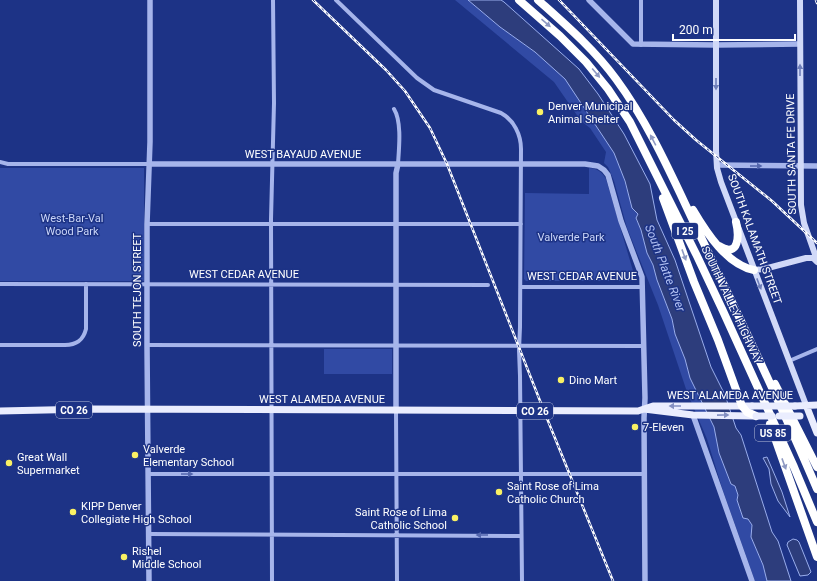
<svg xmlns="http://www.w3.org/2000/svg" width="817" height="581" font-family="Roboto,sans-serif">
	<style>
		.green { fill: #314aa4 }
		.water { fill: #2d3d7c; stroke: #99adec }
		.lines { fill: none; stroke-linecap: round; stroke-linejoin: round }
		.minor { stroke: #a6b5eb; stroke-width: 4 }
		.tertiary { stroke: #a6b5eb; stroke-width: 5.5 }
		.secondary { stroke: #d1d9f8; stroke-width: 6 }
		.primary { stroke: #eaedfe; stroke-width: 7 }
		.motorway { stroke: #fff; stroke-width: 8 }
		.rail-casing { stroke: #fff; stroke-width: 2.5 }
		.rail { stroke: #1d3386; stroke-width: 1; stroke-dasharray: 3; stroke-linecap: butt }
		.primary-bridge { stroke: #eaedfe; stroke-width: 7 }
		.oneway { fill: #8e99c2 }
		.oneway2 { fill: #6e7eb9 }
		.oneway3 { fill: #5467ae }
		.oneway4 { fill: #8490c2 }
		.poi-dot { fill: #faf164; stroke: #1d3386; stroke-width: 1.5 }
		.labels { text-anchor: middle; stroke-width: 3; stroke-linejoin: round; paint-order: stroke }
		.shield { fill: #1d3386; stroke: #bbc2db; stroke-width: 1 }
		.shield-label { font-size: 10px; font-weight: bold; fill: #fff }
		.poi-label { font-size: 11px; fill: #fff; stroke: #1d3386; text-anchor: start }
		.street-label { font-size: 11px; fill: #fff; stroke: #1d3386 }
		.park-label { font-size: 11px; fill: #cad5f8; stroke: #1d3386 }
		.water-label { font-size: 12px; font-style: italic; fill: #b1c0f2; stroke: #1d3386 }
	</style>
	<rect width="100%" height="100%" fill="#1d3386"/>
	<path class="green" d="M455 0H468L500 27 535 52 566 79 614 153 620 166 627 190 638 214 636 219 641 230 647 253 653 265 657 280 672 319 675 334 685 359 690 378 715 427 719 453 731 484 735 486 752 525 751 537 763 565 767 581H755L723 491 707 439 687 392 658 305 627 228 614 181 608 167 604 163 606 152 590 128 581 121 554 82Z
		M0 168H144V281H0Z
		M589 168C597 168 602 172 606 179L636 281H526L524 279 525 193 589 194Z
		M324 349H392V374H324Z"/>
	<path class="water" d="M468 0H501L504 2 579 69 598 94 624 134 650 184 657 220 675 260 711 367 725 395 736 428 741 435 772 532 778 541 791 581H767L763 565 751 537 752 525 748 519 743 518 737 500 738 495 735 486 731 484 719 453 714 427 690 378 685 359 675 334 672 319 657 280 653 265 647 253 641 230 636 218 638 214 632 208 625 181 614 153 565 79 535 52 500 27Z
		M767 457 782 492 790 517 778 501 771 484 769 469 763 458Z
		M793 539 797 540 799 542 811 572 808 575 800 576 787 545 788 542Z"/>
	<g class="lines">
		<path class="minor" d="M336 0 417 78 434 90 501 113C514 120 521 135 521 149L520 327 519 350 520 376 522 581
			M641 45V0
			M394 109C402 122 399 148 398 164
			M0 162 8 164H150
			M147 224H521
			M0 284 488 285
			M521 287H643
			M0 345H65C76 345 83 341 86 329V284
			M147 345 644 346
			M789 361 817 349
			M396 410 397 581
			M148 474H644
			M149 534 521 536
			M272 581 271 219 274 103 273 0"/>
		<path class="tertiary" d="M589 0 633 44 716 45 800 44
			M150 164H585L598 166 604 170 608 175 621 221 642 277 645 398 644 418 645 581
			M717 165 817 166
			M396 410V173L398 164
			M693 415 752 581
			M149 581 147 345V224L150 142V0"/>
		<path class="secondary" d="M716 0V151L717 168 721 182 806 405
			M800 0 801 205 804 223 817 260
			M754 270 764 269 806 258H813L817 262"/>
		<path class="primary" d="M806 405 817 433
			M795 406 817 405
			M644 409 693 415 753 416
			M0 411 91 409 638 411 653 406H752"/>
		<path class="motorway" d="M519 0 560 36 586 62 608 89 630 122 697 256 723 311 794 467 817 522
			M538 0C566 25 594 49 616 79 650 125 673 179 698 231 739 316 780 402 817 489
			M663 198 694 282 718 340 742 406 747 412 756 416
			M693 210C706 232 727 265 754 270
			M719 246C740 259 739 234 736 222
			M775 384 817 467
			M770 424 817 557"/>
		<g class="rail-casing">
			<path id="rail" d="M313 0 386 70 405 91 430 128 447 164 544 411 613 581
				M559 0 674 120 696 140 772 201 817 243
				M816 0 817 3"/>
		</g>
		<use href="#rail" class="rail"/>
		<path class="primary-bridge" d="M752 406H795
			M756 416H772
			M779 416H800"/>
	</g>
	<defs><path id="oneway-solid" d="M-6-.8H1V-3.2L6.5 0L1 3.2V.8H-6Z"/></defs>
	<g class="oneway">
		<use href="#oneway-solid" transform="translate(546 23) rotate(41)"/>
		<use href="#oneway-solid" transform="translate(596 73) rotate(50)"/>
		<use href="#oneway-solid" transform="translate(653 140) rotate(-118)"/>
		<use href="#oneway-solid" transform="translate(684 255) rotate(70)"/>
		<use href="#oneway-solid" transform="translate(784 464) rotate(70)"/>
	</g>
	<g class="oneway2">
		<use href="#oneway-solid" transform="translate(800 70) rotate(-90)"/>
		<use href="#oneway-solid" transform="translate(716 84) rotate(90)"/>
		<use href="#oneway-solid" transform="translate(759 284) rotate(69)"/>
	</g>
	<g class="oneway3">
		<use href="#oneway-solid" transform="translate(756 166)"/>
		<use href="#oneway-solid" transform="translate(187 474)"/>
		<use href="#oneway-solid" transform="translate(482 535) rotate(-180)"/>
	</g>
	<g class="oneway4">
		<use href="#oneway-solid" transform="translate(675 406) rotate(-180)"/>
		<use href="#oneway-solid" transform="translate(723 415) rotate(-1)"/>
	</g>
	<g class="poi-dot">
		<circle cx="540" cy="112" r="4"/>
		<circle cx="561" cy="380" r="4"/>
		<circle cx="635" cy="427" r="4"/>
		<circle cx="135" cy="455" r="4"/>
		<circle cx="9" cy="463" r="4"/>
		<circle cx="499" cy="492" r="4"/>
		<circle cx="73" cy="512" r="4"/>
		<circle cx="455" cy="518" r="4"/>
		<circle cx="124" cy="557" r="4"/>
	</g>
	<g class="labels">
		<g class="shield">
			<rect x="672" y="223" width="26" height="16" rx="3"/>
			<rect x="56" y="402" width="36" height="16" rx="3"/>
			<rect x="517" y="403" width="36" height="16" rx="3"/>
			<rect x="755" y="425" width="36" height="16" rx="3"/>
		</g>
		<g class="shield-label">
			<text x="685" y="235">I 25</text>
			<text x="74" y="414">CO 26</text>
			<text x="535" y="415">CO 26</text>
			<text x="773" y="437">US 85</text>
		</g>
		<g class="poi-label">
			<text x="548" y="110">Denver Municipal<tspan x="548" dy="13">Animal Shelter</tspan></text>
			<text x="569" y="384">Dino Mart</text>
			<text x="643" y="431">7-Eleven</text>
			<text x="143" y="453">Valverde<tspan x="143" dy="13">Elementary School</tspan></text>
			<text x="17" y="461">Great Wall<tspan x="17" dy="13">Supermarket</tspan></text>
			<text x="507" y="490">Saint Rose of Lima<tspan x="507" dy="13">Catholic Church</tspan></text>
			<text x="81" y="510">KIPP Denver<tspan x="81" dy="13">Collegiate High School</tspan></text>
			<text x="447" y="516" text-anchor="end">Saint Rose of Lima<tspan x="447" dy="13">Catholic School</tspan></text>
			<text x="132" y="555">Rishel<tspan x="132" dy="13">Middle School</tspan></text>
		</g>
		<g class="street-label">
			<text x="303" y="158">WEST BAYAUD AVENUE</text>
			<text transform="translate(791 154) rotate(-91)" y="4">SOUTH SANTA FE DRIVE</text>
			<text transform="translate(755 239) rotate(70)" y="4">SOUTH KALAMATH STREET</text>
			<text x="244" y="278">WEST CEDAR AVENUE</text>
			<text x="582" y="280">WEST CEDAR AVENUE</text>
			<text transform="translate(137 290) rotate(-90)" y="4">SOUTH TEJON STREET</text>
			<text transform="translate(732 305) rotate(65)" y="4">SOUTH VALLEY HIGHWAY</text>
			<text x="730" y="399">WEST ALAMEDA AVENUE</text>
			<text x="322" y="403">WEST ALAMEDA AVENUE</text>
		</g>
		<g class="park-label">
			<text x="72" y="222">West-Bar-Val<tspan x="72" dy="13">Wood Park</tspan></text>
			<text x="571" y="241">Valverde Park</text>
		</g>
		<g class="water-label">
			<text transform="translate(665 268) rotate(69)" y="4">South Platte River</text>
		</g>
	</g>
	<path d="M673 34v6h122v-6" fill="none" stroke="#ffffff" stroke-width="2"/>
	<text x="679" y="34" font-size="12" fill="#ffffff" stroke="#1d3386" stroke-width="3" paint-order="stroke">200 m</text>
</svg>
